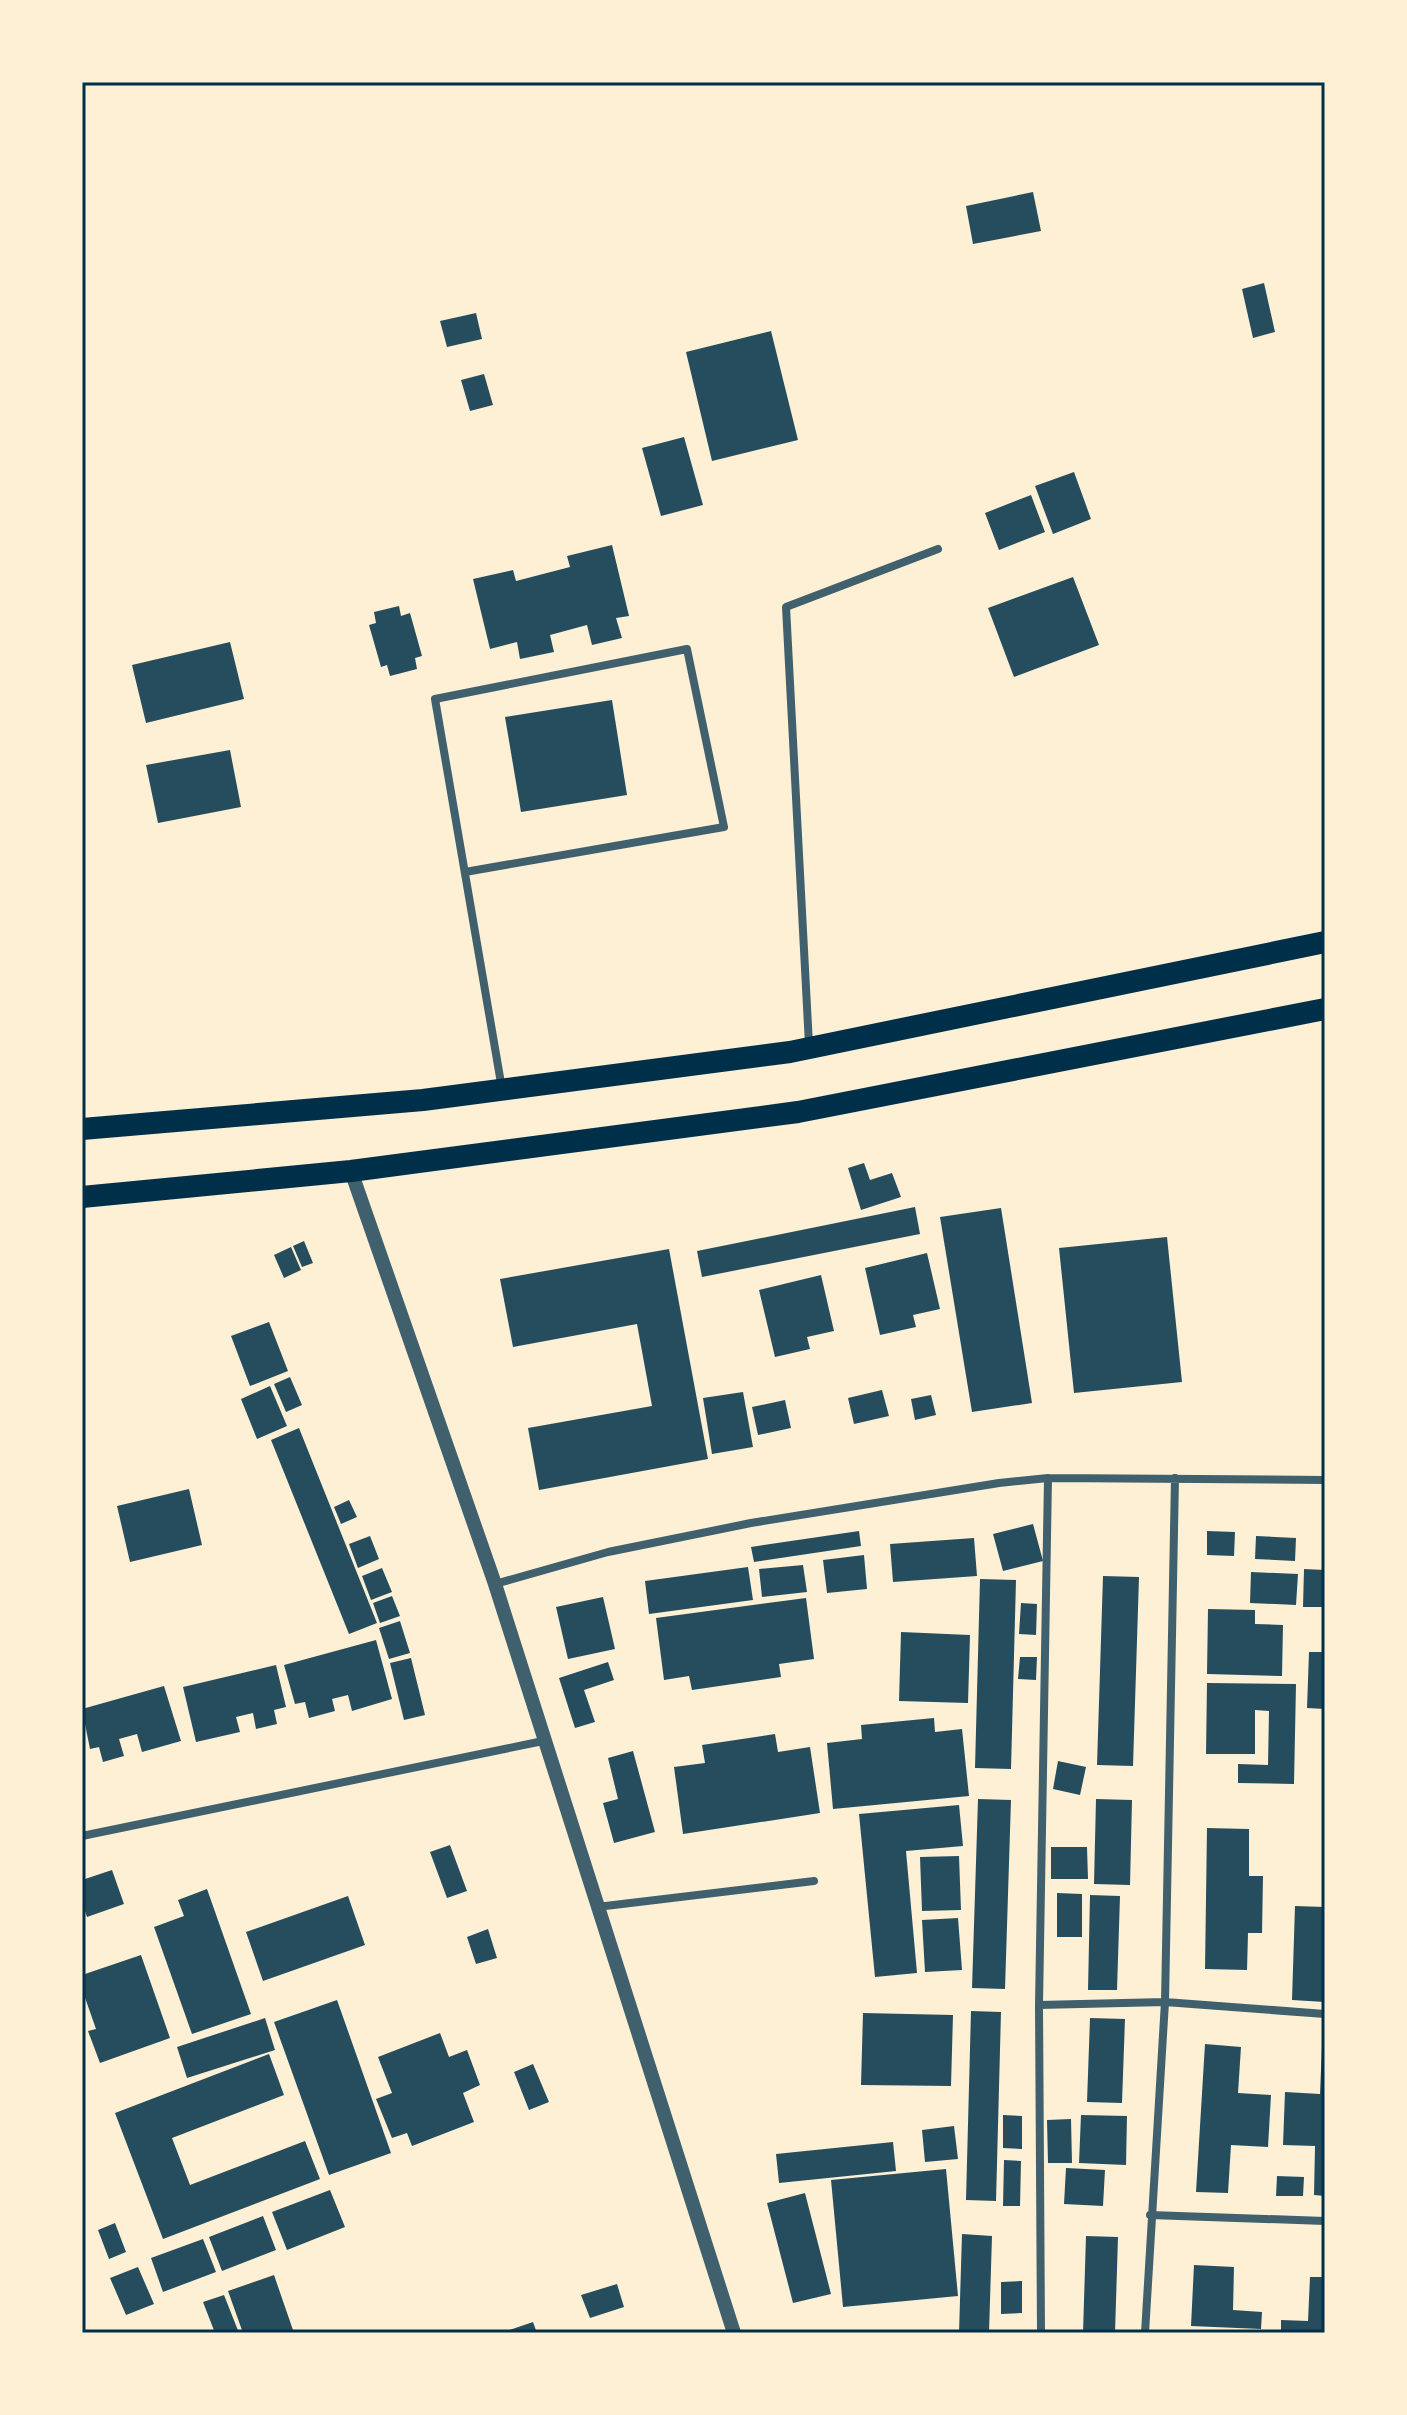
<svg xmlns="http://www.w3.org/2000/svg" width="1407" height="2415" font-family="Montserrat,sans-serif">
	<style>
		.building { fill: #264d5e }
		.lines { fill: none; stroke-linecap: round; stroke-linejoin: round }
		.minor { stroke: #3f606c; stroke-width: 8 }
		.tertiary { stroke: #3f606c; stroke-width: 14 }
		.trunk { stroke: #003049; stroke-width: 22 }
		.neatline { fill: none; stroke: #003049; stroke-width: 3 }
	</style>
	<rect width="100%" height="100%" fill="#fdf0d5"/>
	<path class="building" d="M1033 192 1041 231 973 244 966 206Z
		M1264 283 1275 332 1253 338 1242 289Z
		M476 313 482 339 447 347 440 321Z
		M771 331 798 440 712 461 686 352Z
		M484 374 493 405 470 411 461 380Z
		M684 437 703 505 661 516 642 448Z
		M1074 472 1091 519 1053 534 1035 486Z
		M1031 495 1045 532 999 550 985 513Z
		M612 545 629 616 616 618 622 638 592 645 587 625 550 635 554 652 520 659 517 642 490 649 473 579 513 570 516 581 570 567 567 556Z
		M1073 577 1099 645 1014 677 988 608Z
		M399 606 401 616 410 613 422 656 415 658 417 669 390 676 387 665 381 667 369 625 376 623 374 612Z
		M230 642 244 699 146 723 132 665Z
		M612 700 627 795 521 812 505 717Z
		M230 750 241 807 158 823 146 765Z
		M864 1163 870 1180 892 1173 901 1197 861 1210 848 1168Z
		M915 1207 920 1234 702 1277 697 1251Z
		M1001 1208 1032 1403 972 1412 940 1217Z
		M1167 1237 1182 1382 1074 1393 1059 1248Z
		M304 1241 313 1263 302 1267 293 1246Z
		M291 1247 301 1270 284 1278 274 1255Z
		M669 1249 708 1459 539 1490 528 1428 652 1406 637 1324 513 1347 500 1279Z
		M927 1253 940 1309 913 1315 916 1327 880 1335 865 1268Z
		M821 1275 834 1331 807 1337 810 1349 775 1357 759 1290Z
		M269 1322 288 1371 250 1386 231 1336Z
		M290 1377 302 1405 286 1412 274 1384Z
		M270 1386 287 1426 257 1439 241 1399Z
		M882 1390 889 1416 854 1424 848 1398Z
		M743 1392 753 1447 712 1454 703 1398Z
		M931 1395 936 1415 915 1420 911 1399Z
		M785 1400 791 1428 758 1435 752 1407Z
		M299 1428 377 1623 349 1634 271 1440Z
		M189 1489 202 1545 130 1562 117 1506Z
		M349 1500 357 1517 341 1524 334 1507Z
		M1033 1524 1043 1561 1003 1571 993 1534Z
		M859 1531 861 1546 754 1562 751 1547Z
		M1207 1531 1235 1532 1234 1556 1207 1555Z
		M370 1536 379 1559 358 1568 349 1544Z
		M1256 1536 1296 1538 1295 1561 1255 1559Z
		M974 1538 977 1576 893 1582 890 1544Z
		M864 1555 867 1589 827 1593 823 1560Z
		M803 1565 807 1592 762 1597 759 1569Z
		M748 1567 753 1600 649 1614 645 1581Z
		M382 1568 392 1592 371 1600 362 1576Z
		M1304 1569 1325 1570 1324 1607H1303Z
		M1251 1572 1298 1574 1296 1605 1250 1603Z
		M1103 1576 1139 1577 1133 1766 1097 1765Z
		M980 1579 1016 1580 1011 1769 975 1768Z
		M392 1596 400 1616 380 1623 373 1603Z
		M603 1597 615 1649 568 1659 556 1607Z
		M806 1598 814 1659 779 1664 781 1677 692 1690 689 1676 664 1680 656 1618Z
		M1021 1603 1037 1604 1036 1635 1019 1634Z
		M1208 1609 1255 1610V1624L1283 1625 1282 1676 1207 1674Z
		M400 1621 410 1653 389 1659 379 1628Z
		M901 1632 970 1635 968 1703 899 1701Z
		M376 1640 392 1699 352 1711 348 1695 332 1699 335 1711 309 1718 305 1702 295 1704 284 1665Z
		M1309 1652H1325V1709L1307 1708Z
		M1020 1657H1037L1036 1680 1018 1679Z
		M411 1658 425 1715 404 1720 390 1663Z
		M608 1662 614 1680 584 1690 595 1722 575 1728 559 1678Z
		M276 1665 286 1707 274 1710 277 1724 256 1729 253 1713 236 1717 240 1732 196 1742 183 1687Z
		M1207 1683 1296 1684 1294 1784 1238 1783V1764L1268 1765 1269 1711 1255 1710V1754H1206Z
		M164 1686 181 1741 142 1752 137 1734 119 1739 124 1756 103 1762 99 1747 90 1749 82 1709Z
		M934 1718 935 1732 962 1729 969 1796 833 1809 827 1743 862 1739 861 1725Z
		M775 1734 778 1752 810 1747 820 1813 683 1834 674 1767 705 1763 702 1745Z
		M633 1751 655 1832 614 1843 603 1803 618 1799 608 1758Z
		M1058 1761 1086 1767 1080 1795 1053 1789Z
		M978 1799 1011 1800 1005 1989 972 1988Z
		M1096 1799 1132 1800 1130 1885 1094 1884Z
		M959 1805 963 1846 906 1851 917 1973 875 1977 859 1814Z
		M1207 1828 1249 1829V1876H1263L1262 1933H1248L1247 1970 1205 1969Z
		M450 1845 467 1891 447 1898 430 1852Z
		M1051 1847H1087L1088 1879H1051Z
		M959 1856 961 1910 922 1911 920 1857Z
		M112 1870 124 1904 87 1917 82 1902V1880Z
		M207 1889 251 2014 192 2034 154 1927 184 1916 178 1900Z
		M1057 1893 1082 1894V1937H1057Z
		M1090 1895 1120 1896 1117 1990H1088Z
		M348 1896 365 1945 263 1981 246 1932Z
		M1295 1906 1325 1907V2002L1292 2000Z
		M958 1918 962 1970 925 1972 922 1920Z
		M488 1929 497 1958 476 1964 467 1937Z
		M141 1955 170 2038 100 2063 88 2031 96 2029 82 1989V1975Z
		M337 2000 391 2153 329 2175 274 2022Z
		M971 2011 1001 2012 996 2201 966 2200Z
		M863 2013 953 2015 951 2086 861 2085Z
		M265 2018 275 2050 187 2078 177 2047Z
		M1090 2018 1125 2019 1122 2103 1087 2102Z
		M440 2033 449 2057 467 2050 480 2085 463 2093 474 2122 412 2146 407 2133 392 2138 376 2099 392 2093 378 2057Z
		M1205 2044 1241 2047 1238 2093 1271 2095 1268 2147 1231 2145 1228 2193 1196 2192Z
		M1322 2046H1325V2196L1314 2195 1315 2146 1283 2145 1285 2092 1320 2094Z
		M269 2054 284 2095 172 2138 190 2185 305 2141 320 2179 163 2239 115 2113Z
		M533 2064 549 2102 529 2110 514 2072Z
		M1003 2115 1022 2116V2149L1003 2148Z
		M1081 2115 1127 2116 1126 2165 1079 2163Z
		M1071 2119 1072 2163H1048L1047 2120Z
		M954 2126 958 2159 925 2162 922 2130Z
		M893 2142 896 2171 779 2183 776 2154Z
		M1004 2160 1021 2161 1020 2206H1003Z
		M1066 2168 1105 2170 1103 2206 1064 2204Z
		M946 2169 958 2296 843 2307 831 2180Z
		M1277 2176 1304 2177 1303 2196H1276Z
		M330 2190 345 2227 287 2250 272 2212Z
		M805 2193 831 2294 793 2303 767 2203Z
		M263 2216 276 2250 222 2271 209 2237Z
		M115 2223 126 2252 109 2259 98 2230Z
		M962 2234 992 2236 989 2333H959Z
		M1086 2236 1118 2237 1115 2333H1083Z
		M203 2239 216 2272 163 2292 151 2258Z
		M1194 2265 1234 2267 1233 2310 1262 2312 1261 2329 1191 2326Z
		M138 2267 154 2304 126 2315 110 2278Z
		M274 2275 294 2333H243L228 2291Z
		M1310 2277H1325V2333H1281V2320L1308 2321Z
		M1022 2281V2313L1001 2314V2282Z
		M617 2284 624 2307 590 2318 581 2295Z
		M224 2295 239 2333H215L203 2302Z
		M533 2322 537 2333H501Z"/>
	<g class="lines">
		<path class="minor" d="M465 872 724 827 687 649 435 699 502 1089
			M809 1045 786 607 938 549
			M495 1584 608 1552 751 1523 999 1483 1048 1478 1325 1480
			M82 1836 543 1741
			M597 1907 814 1881
			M1039 2005 1165 2002 1325 2014
			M1150 2215 1325 2221
			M1041 2333 1039 2005 1048 1478
			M1145 2333 1165 2002 1175 1478"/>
		<path class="tertiary" d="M351 1171 495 1584 734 2333"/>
		<path class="trunk" d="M82 1129 423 1100 790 1052 1325 942
			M82 1197 351 1171 798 1112 1325 1009"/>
	</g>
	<rect width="1407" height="2415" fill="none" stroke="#fdf0d5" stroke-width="168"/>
	<rect x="84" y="84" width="1239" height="2247" class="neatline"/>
</svg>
